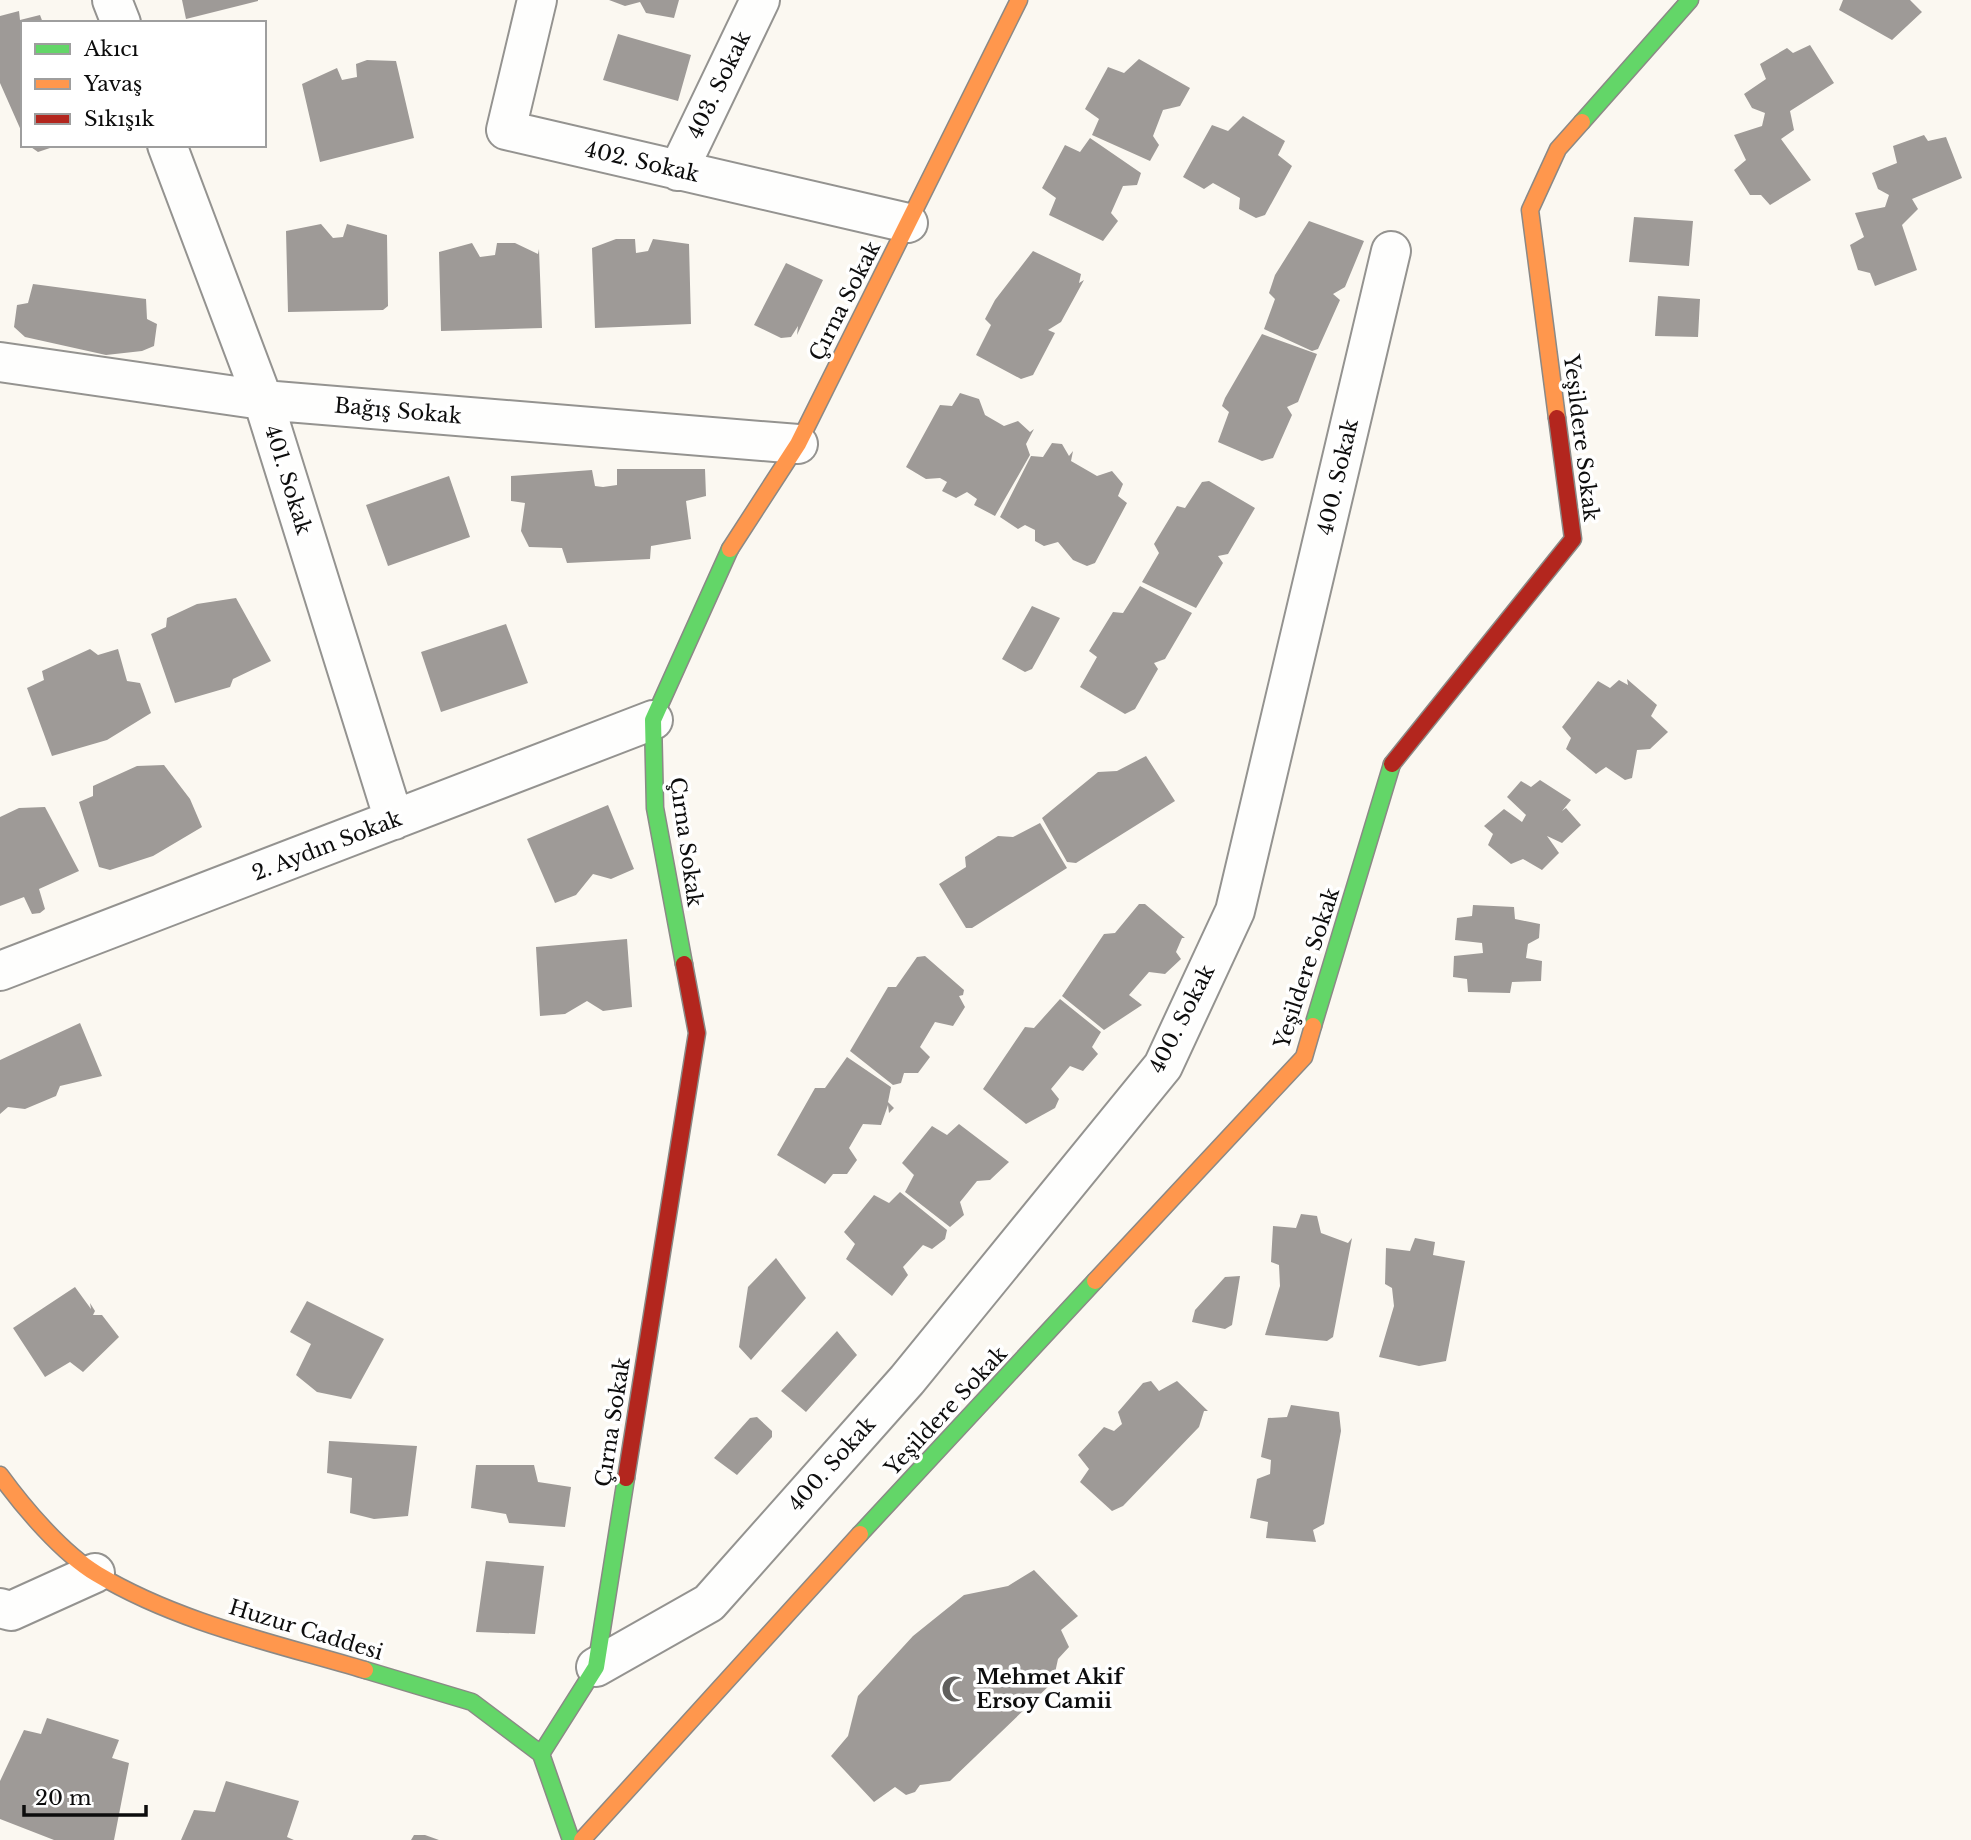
<svg xmlns="http://www.w3.org/2000/svg" width="1971" height="1840" font-family="'Libre Baskerville',serif">
	<style>
		.building { fill: #9e9a97 }
		.lines { fill: none; stroke-linecap: round; stroke-linejoin: round }
		.street-casing { stroke: #949390; stroke-width: 42 }
		.fast-casing { stroke: #8b8986; stroke-width: 19 }
		.slow-casing { stroke: #8b8986; stroke-width: 19 }
		.jam-casing { stroke: #8b8986; stroke-width: 19 }
		.street { stroke: #fefefd; stroke-width: 38 }
		.fast { stroke: #63d668; stroke-width: 16 }
		.slow { stroke: #ff974d; stroke-width: 16 }
		.jam { stroke: #b3261e; stroke-width: 16 }
		.labels { text-anchor: middle; stroke-width: 7; stroke-linejoin: round; paint-order: stroke }
		.street-label { font-size: 21px; fill: #0d0d0d; stroke: #fff }
		.poi-label { font-size: 21px; font-weight: bold; fill: #0d0d0d; stroke: #fff; text-anchor: start }
	</style>
	<rect width="100%" height="100%" fill="#fbf8f1"/>
	<path class="building" d="M182 0H258V1L186 19Z
		M609 0H679L674 18 646 13 640 2 625 6Z
		M1843 0H1910L1922 12 1892 40 1839 10Z
		M19 11 20 20 40 15 43 23H23V135L0 83V16Z
		M618 34 691 55 678 101 603 80Z
		M1810 45 1834 83 1790 111 1794 130 1781 139 1811 180 1770 205 1761 195H1750L1734 170 1746 160 1734 135 1762 126 1765 113 1752 108 1744 94 1766 79 1760 64 1787 48 1793 53Z
		M1139 59 1190 88 1180 106 1163 110 1153 136 1159 145 1150 161 1092 135 1099 119 1085 109 1108 67 1124 73Z
		M367 60 396 61 414 138 320 162 302 84 337 68 342 80 357 77 356 64Z
		M1243 116 1285 141 1278 155 1292 166 1265 215 1256 218 1239 209 1240 198 1213 183 1204 189 1183 177 1212 125 1228 131Z
		M1924 135 1928 141 1946 137 1962 178 1912 199 1918 209 1902 225 1917 270 1875 286 1870 273 1858 270 1850 245 1864 237 1855 213 1885 207 1889 195 1878 189 1872 173 1897 163 1893 146Z
		M1090 138 1141 173 1137 185 1123 186 1111 213 1118 221 1103 241 1049 215 1056 198 1042 188 1065 145 1080 152Z
		M28 145H56V146L38 152Z
		M1634 217 1693 221 1689 266 1629 262Z
		M1309 221 1364 241 1345 287 1333 294 1340 300 1318 349 1312 351 1264 329 1275 299 1269 293 1275 275Z
		M321 224 333 238 343 237 347 224 387 235 388 306 383 310 288 312 286 231Z
		M616 239H635L636 253 648 251 653 239 689 244 691 324 595 328 592 248Z
		M472 243 480 257 495 255 497 243H515L538 254 539 249 542 328 441 331 439 252Z
		M1033 251 1081 274 1079 283 1084 280 1061 322 1048 330 1055 333 1033 375 1021 379 976 355 991 325 985 319 995 300Z
		M786 263 823 280 797 335 798 326 791 337 781 338 754 325Z
		M33 284 146 299 147 319 157 324 154 346 142 351 106 355 25 337 14 327 17 305 28 303Z
		M1658 296 1700 299 1698 337 1655 336Z
		M1262 334 1317 354 1298 402 1287 407 1292 415 1273 458 1262 461 1218 442 1229 412 1222 406 1225 398Z
		M960 393 979 399 985 415 1004 426 1018 421 1030 432 1034 429 1026 444 1030 455 995 516 974 505 977 499 967 492 956 498 942 491 947 482 940 478 926 479 906 467 940 405 952 406Z
		M1052 443 1062 444 1069 456 1073 451 1071 461 1097 476 1112 471 1123 484 1118 496 1127 503 1095 563 1087 566 1073 560 1058 542 1044 546 1035 541V530L1025 525 1018 529 1000 517 1031 456 1043 457Z
		M617 469H705L706 496 686 501 691 539 651 546 650 559 567 563 562 548 529 547 521 531 525 503 511 501V476L592 470 595 486 603 487 617 485Z
		M449 476 470 537 388 566 366 505Z
		M1209 481 1255 508 1228 554 1218 556 1223 563 1196 608 1142 582 1159 553 1154 544 1177 506 1185 508 1202 482Z
		M1140 586 1192 613 1165 659 1154 663 1158 669 1135 709 1125 714 1080 687 1097 657 1089 651 1113 612 1123 613Z
		M236 598 271 661 233 679 230 687 175 703 151 634 166 627 167 618 197 604Z
		M1032 606 1060 618 1032 669 1025 672 1002 659Z
		M506 624 528 683 441 712 421 652Z
		M90 649 98 655 118 649 127 681 140 683 151 713 107 740 52 756 27 688 44 680 42 671Z
		M1627 679 1657 705 1651 716 1668 732 1650 749 1637 750 1632 778 1625 780 1606 767 1596 774 1566 749 1571 738 1562 727 1598 681 1610 688 1619 680 1628 685Z
		M1146 756 1175 801 1076 863 1067 862 1042 818 1098 772 1117 771Z
		M164 765 190 799 202 827 153 856 110 870 99 867 79 802 93 796V786L137 766Z
		M1540 780 1571 800 1562 811 1566 808 1581 825 1562 843 1547 836 1559 853 1542 870 1523 859 1511 864 1488 845 1493 834 1484 826 1504 809 1522 822 1526 815 1507 797 1521 781 1531 787Z
		M608 805 634 869 611 879 593 874 576 895 555 903 527 839Z
		M45 807 79 871 39 889 45 909 40 913 32 914 24 897 0 906V817L19 808Z
		M1040 823 1067 868 972 928H966L939 884 966 867 965 857 998 836 1013 837Z
		M1139 904H1145L1185 938H1182L1176 952 1181 959 1165 974 1149 972 1129 995 1142 1005 1104 1030 1062 996 1104 934 1115 933Z
		M1473 905 1514 907 1515 919 1540 924 1539 938 1528 944 1526 958 1542 961 1541 981 1512 982 1510 993 1468 992 1467 979 1453 977 1454 956 1483 953 1482 943 1455 940 1457 918 1472 916Z
		M627 939 632 1007 603 1011 587 1001 565 1014 540 1016 536 947Z
		M925 956 964 990 963 995 959 996 965 1007 953 1026 935 1022 920 1047 930 1057 918 1073H904L901 1083 893 1085 850 1051 888 987H896L917 957Z
		M1060 999 1101 1032 1092 1047 1098 1054 1083 1071 1070 1066 1051 1089 1059 1099 1055 1108 1026 1124 983 1089 1025 1027 1034 1028Z
		M80 1023 102 1076 60 1086 56 1096 25 1109 8 1107 0 1114V1060Z
		M847 1057 891 1087 888 1102 894 1108 889 1113 888 1105 881 1125 863 1124 849 1148 857 1160 847 1174H833L825 1184 777 1155 815 1088H825Z
		M959 1124 1009 1162 990 1180 977 1181 960 1202 964 1215 950 1227 905 1192 914 1175 902 1163 932 1126 947 1135Z
		M900 1192 947 1230 945 1239 932 1249 923 1245 903 1267 908 1275 892 1296 846 1259 855 1244 844 1232 874 1195 889 1203Z
		M1301 1214 1317 1216 1321 1233 1348 1243 1352 1238 1333 1337 1327 1341 1265 1335 1280 1286 1279 1265 1271 1262 1273 1226 1296 1228Z
		M1415 1238 1435 1242 1433 1255 1465 1261 1446 1361 1419 1366 1379 1357 1394 1306 1392 1288 1385 1284 1386 1248 1410 1251Z
		M776 1258 806 1298 751 1360 739 1347 748 1287Z
		M1240 1276 1232 1325 1225 1329 1192 1322 1195 1310 1225 1277Z
		M75 1287 91 1309 90 1303 95 1311 93 1315H102L119 1337 83 1372 70 1362 45 1377 13 1328Z
		M307 1301 384 1339 351 1399 317 1392 296 1375 311 1344 290 1332Z
		M837 1331 857 1355 806 1412 781 1391Z
		M1151 1381 1159 1391 1177 1381 1208 1411H1204L1199 1427 1123 1506 1112 1511 1080 1482 1089 1469 1078 1455 1104 1427 1114 1431 1122 1424 1118 1412 1143 1383Z
		M1291 1405 1339 1412 1341 1431 1324 1524 1313 1530 1316 1542 1266 1538 1268 1522 1250 1518 1257 1479 1270 1474 1271 1460 1261 1457 1268 1418 1287 1417Z
		M757 1417 772 1431V1437L737 1475 714 1458 750 1418Z
		M329 1441 417 1446 408 1516 374 1519 350 1513 352 1478 327 1473Z
		M476 1465H534L538 1482 571 1487 565 1527 509 1523 506 1514 471 1508Z
		M486 1561 544 1566 535 1634 476 1632Z
		M1034 1570 1078 1616 1061 1630 1069 1647 1058 1659 1053 1682 950 1781 920 1785 915 1792 906 1795 895 1787 874 1802 831 1756 848 1736 858 1696 913 1636 964 1595 1008 1586Z
		M47 1718 119 1740 112 1758 129 1763 114 1840H54L0 1819V1781L24 1730 41 1734Z
		M226 1781 299 1801 287 1837 294 1840H181L194 1810 215 1812Z
		M414 1835H425L439 1840H411Z"/>
	<g class="lines">
		<g class="street-casing">
			<path id="street" d="M112 0 121 23
				M537 0 506 130 908 223
				M167 145 263 400 394 820
				M678 171 760 0
				M0 362 263 400 798 444
				M0 971 653 720
				M0 1608 11 1611 95 1573
				M596 1667 709 1603 907 1380 1163 1066 1235 911 1391 251"/>
		</g>
		<g class="fast-casing">
			<path id="fast" d="M1582 122 1690 0
				M684 964 655 808 653 720 730 549
				M1313 1026 1392 764
				M860 1534 1095 1281
				M365 1670 472 1702 541 1754 571 1840
				M541 1754 596 1667 626 1478"/>
		</g>
		<g class="slow-casing">
			<path id="slow" d="M1557 418 1530 210 1558 149 1582 122
				M730 549 798 444 1019 0
				M1095 1281 1304 1057 1313 1026
				M0 1475C24 1508 62 1553 97 1574 179 1623 274 1643 365 1670
				M582 1840 860 1534"/>
		</g>
		<g class="jam-casing">
			<path id="jam" d="M1392 764 1573 539 1557 418
				M626 1478 697 1033 684 964"/>
		</g>
		<use href="#street" class="street"/>
		<use href="#fast" class="fast"/>
		<use href="#slow" class="slow"/>
		<use href="#jam" class="jam"/>
	</g>
	<defs>
		<g id="mosque-bare" transform="scale(2.1)"><path d="M3.5-4.9A6 6 0 1 0 3.5 4.9A5 5 0 1 1 3.5-4.9Z" fill="#605f5d" stroke="#fff" stroke-width="2.5" paint-order="stroke"/></g>
	</defs>
	<g fill-rule="evenodd">
		<use href="#mosque-bare" x="955" y="1689"/>
	</g>
	<g class="labels">
		<g class="street-label">
			<text transform="translate(719 85) rotate(-64)" y="7">403. Sokak</text>
			<text transform="translate(642 162) rotate(13)" y="7">402. Sokak</text>
			<text transform="translate(845 301) rotate(-63)" y="7">Çırna Sokak</text>
			<text transform="translate(398 411) rotate(5)" y="7">Bağış Sokak</text>
			<text transform="translate(1581 438) rotate(83)" y="7">Yeşildere Sokak</text>
			<text transform="translate(1338 477) rotate(-77)" y="7">400. Sokak</text>
			<text transform="translate(288 480) rotate(73)" y="7">401. Sokak</text>
			<text transform="translate(686 842) rotate(82)" y="7">Çırna Sokak</text>
			<text transform="translate(327 846) rotate(-21)" y="7">2. Aydın Sokak</text>
			<text transform="translate(1307 968) rotate(-72)" y="7">Yeşildere Sokak</text>
			<text transform="translate(1182 1019) rotate(-63)" y="7">400. Sokak</text>
			<text transform="translate(946 1411) rotate(-47)" y="7">Yeşildere Sokak</text>
			<text transform="translate(613 1422) rotate(-81)" y="7">Çırna Sokak</text>
			<text transform="translate(832 1464) rotate(-48)" y="7">400. Sokak</text>
			<text transform="translate(306 1630) rotate(17)" y="7">Huzur Caddesi</text>
		</g>
		<g class="poi-label">
			<text x="976" y="1684">Mehmet Akif<tspan x="976" dy="24">Ersoy Camii</tspan></text>
		</g>
	</g>
	<rect x="21" y="21" width="245" height="126" fill="#ffffff" stroke="#9e9e9e" stroke-width="2"/>
	<rect x="35" y="44" width="35" height="10" fill="#63d668" stroke="#9e9e9e" stroke-width="2"/>
	<text x="84" y="56" font-size="21" fill="#0d0d0d">Akıcı</text>
	<rect x="35" y="79" width="35" height="10" fill="#ff974d" stroke="#9e9e9e" stroke-width="2"/>
	<text x="84" y="91" font-size="21" fill="#0d0d0d">Yavaş</text>
	<rect x="35" y="114" width="35" height="10" fill="#b3261e" stroke="#9e9e9e" stroke-width="2"/>
	<text x="84" y="126" font-size="21" fill="#0d0d0d">Sıkışık</text>
	<path d="M24 1805v10h122v-10" fill="none" stroke="#0d0d0d" stroke-width="3.5"/>
	<text x="35" y="1805" font-size="21" fill="#0d0d0d" stroke="#ffffff" stroke-width="5" paint-order="stroke">20 m</text>
</svg>
